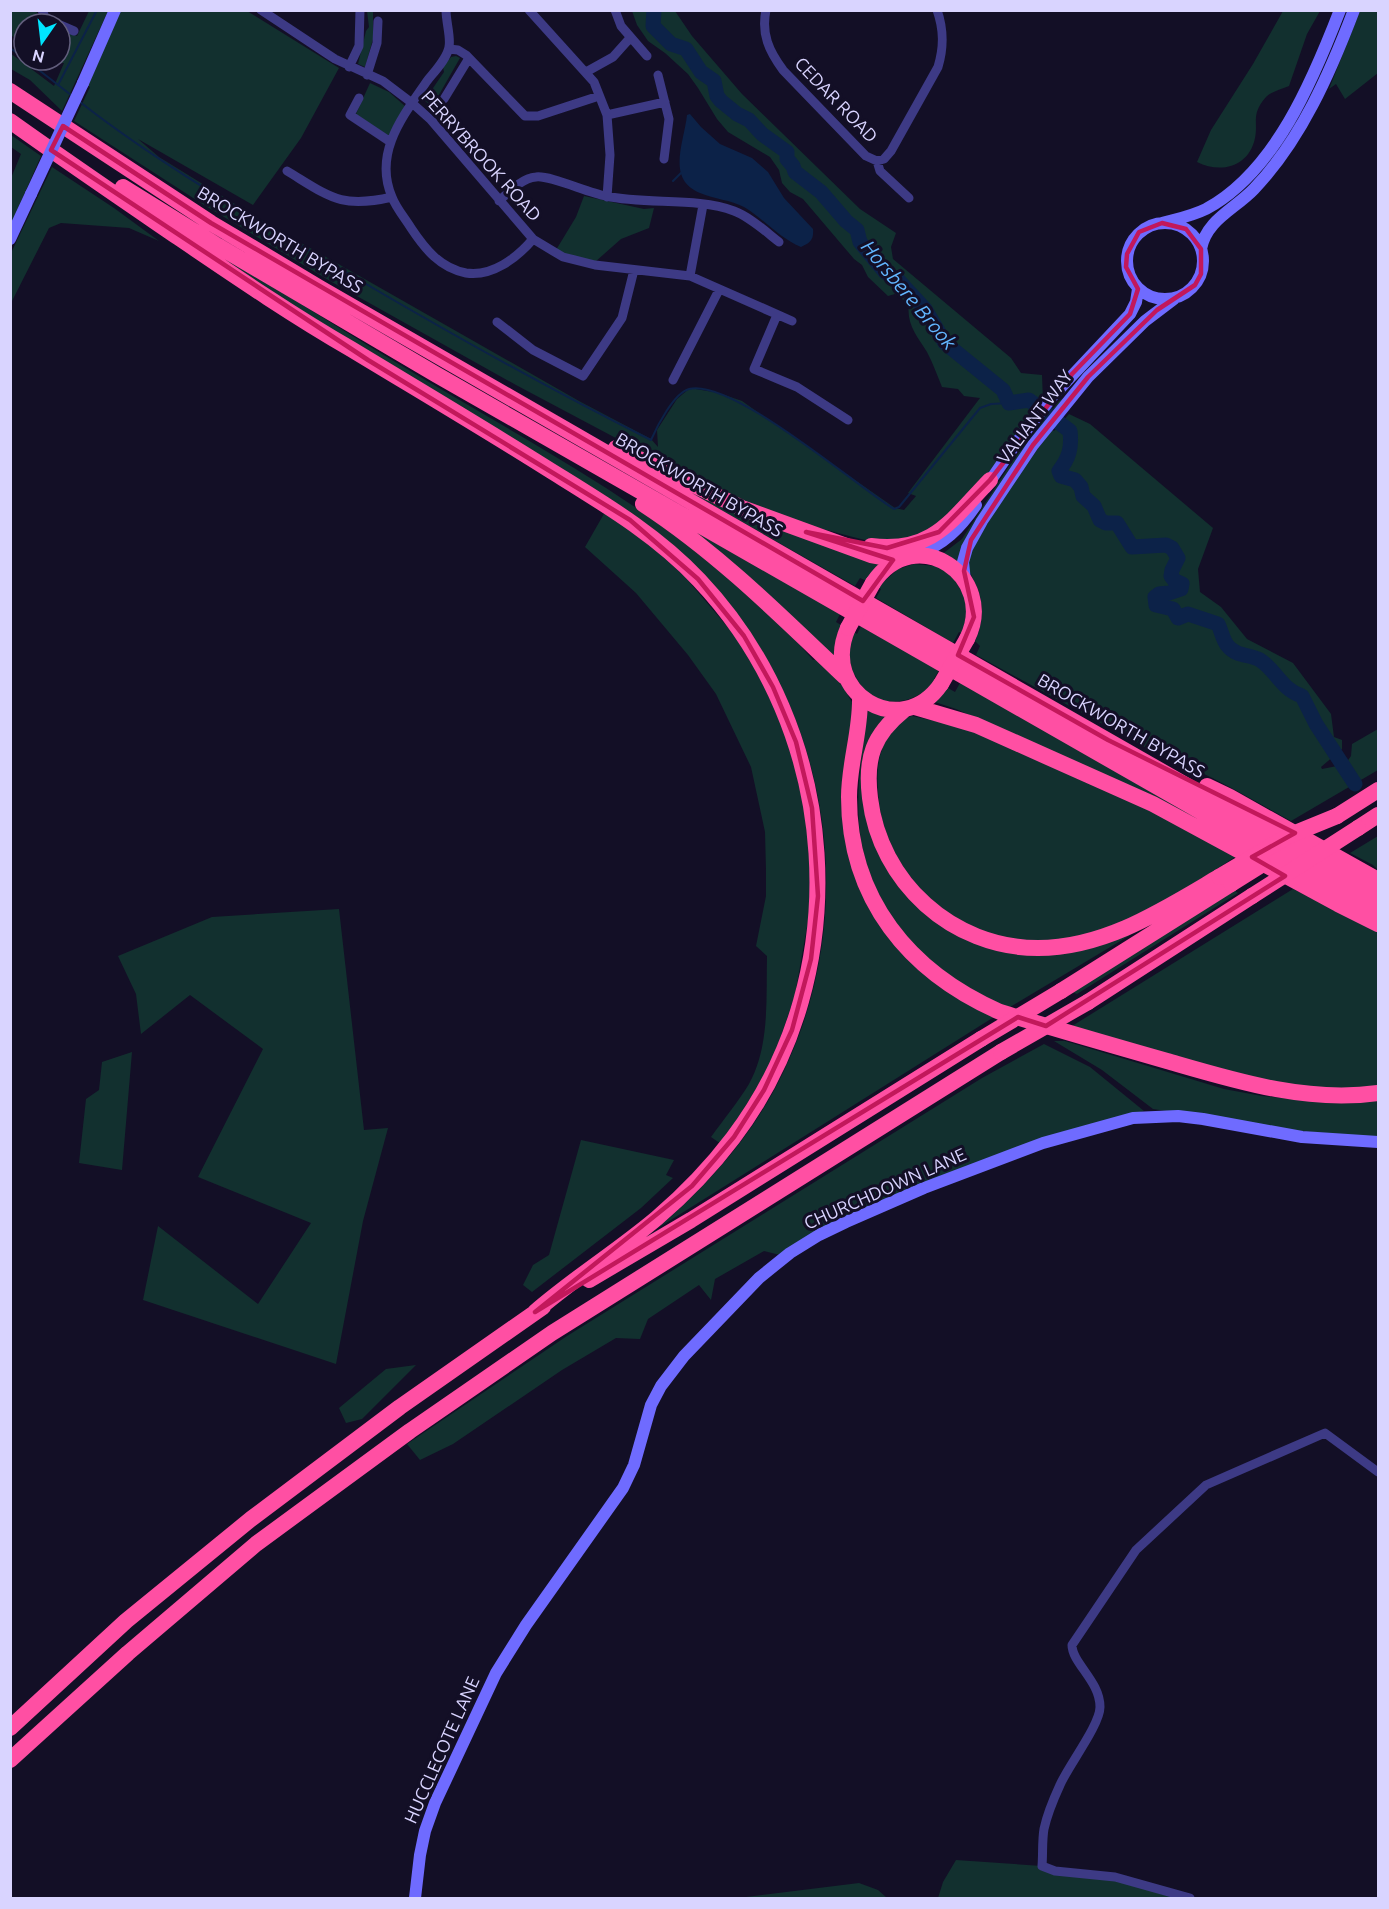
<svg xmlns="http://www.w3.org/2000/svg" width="1389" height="1909" font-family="Ubuntu,sans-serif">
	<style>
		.green { fill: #12302f }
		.water { fill: #0c2248 }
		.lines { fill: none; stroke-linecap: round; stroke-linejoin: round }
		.stream { stroke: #0c2248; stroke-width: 2 }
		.river { stroke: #0c2248; stroke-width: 15 }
		.street { stroke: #3d3a85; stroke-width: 9 }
		.secondary { stroke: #6f6bff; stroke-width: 12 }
		.highway { stroke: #ff4fa3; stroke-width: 16 }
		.secondary-bridge { stroke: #6f6bff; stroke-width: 12 }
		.highway-bridge { stroke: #ff4fa3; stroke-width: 16 }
		.marked { fill: none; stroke: #c2185b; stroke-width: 4.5; stroke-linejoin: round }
		.labels { text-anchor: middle; stroke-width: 6; stroke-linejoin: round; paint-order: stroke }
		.street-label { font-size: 18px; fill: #d9d4ff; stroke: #130f26 }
		.water-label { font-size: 20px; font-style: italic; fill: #62b6ff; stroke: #130f26 }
	</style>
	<rect width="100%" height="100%" fill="#130f26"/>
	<path class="green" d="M10 11H36L40 21 48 24H24V45L11 35Z
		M89 11H108L62 111 30 80 11 69 10 53 54 86 64 63H49L44 60H60V29L77 36Z
		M120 11H247L339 68 301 138 253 205 138 139 159 157 261 220 579 401 651 439 658 447 657 430 677 399 690 388 719 393 742 401 895 508 904 510 916 496 908 493 980 398 964 396 958 389 942 387C937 375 933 363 927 352 917 336 906 324 909 304L895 294 888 296 868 277 862 265 854 259 803 199 790 192 782 183 779 170 770 157 728 132 717 119 698 88 688 74 665 53 648 41 637 25 632 11H675L692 36 742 94 860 209 896 233 891 247 893 259 1011 358 1021 373 1042 375 1043 401 1012 445 958 510 917 539 877 543 853 537 808 525 744 501 644 453 516 385 330 281 204 205 74 121 90 87 88 86Z
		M367 11H373V39L365 67 358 64 366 31 369 27Z
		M1283 11H1320L1307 34 1289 86C1278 91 1269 91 1262 102 1252 116 1258 124 1255 138 1249 167 1221 174 1197 162L1211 130 1253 64Z
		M1360 11H1378V73L1345 99 1336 84 1329 89Z
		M456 56 460 58 432 107 423 99 427 92 431 91 444 72 443 67 451 57Z
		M370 83 389 92 406 107 389 136 356 114Z
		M11 135 41 156 11 224V178L21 154 11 147Z
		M52 167 114 208 159 241 129 228 61 223 49 228 11 303V253Z
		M584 196 644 209 654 208 649 228 621 239 595 262 564 255 556 250 576 217Z
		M201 243C275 287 347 334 422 378 560 460 707 536 813 660L821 659 843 687 853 704 847 764 874 913 994 1017 658 1228C703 1189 743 1146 772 1094 867 922 834 707 698 568L308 316Z
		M1067 396 958 564 941 555 962 539 1013 460 1059 401Z
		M1069 414 1090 424 1213 528 1198 569 1200 592 1221 607 1247 639 1293 663 1331 714 1334 737 1342 740V749L1321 767 1322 769 1337 766 1344 771 1348 769 1346 763 1351 756 1352 744 1378 729V770L1291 821C1249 798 1207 772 1161 756L976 655 980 646 975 641C983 625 984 603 977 587 973 578 968 572 969 561 970 551 977 542 982 533 1002 497 1027 463 1052 430L1054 431Z
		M670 481 882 564 867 581 860 578 855 586Z
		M605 512 635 531 685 577 743 645 788 735 811 840 809 915 795 995 770 1068 721 1144 711 1137C724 1119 738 1102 749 1084 770 1046 766 998 767 956L756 946 766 896V870L765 832 751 767 716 694 688 655 636 593 585 547Z
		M676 518 841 612 836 622 841 625 837 635 833 659Z
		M914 564 935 566 952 575 968 603 963 634 959 632 953 643 876 598 881 589 878 587 898 569Z
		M862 624 939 670 934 679 935 682C912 707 873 711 856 677 854 673 848 666 848 660 847 652 852 640 854 632L857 634Z
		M961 681 1251 847 1156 799 956 709 935 702 948 688 955 692Z
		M868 710 886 716 866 773 903 888 1009 949 1137 931 1010 1007C935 984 870 912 860 833 855 791 862 751 868 710Z
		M912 716 971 729 1103 786 1238 855C1182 891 1112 939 1043 941 960 945 882 874 878 791 877 775 877 762 883 747 890 728 891 721 912 716Z
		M1378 836V870L1373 865 1350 853Z
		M1293 889 1378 931V1086L1326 1089 1282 1084 1200 1063 1072 1026Z
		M1234 890 1238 893 1077 994 1072 992Z
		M339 909 364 1130 388 1128 363 1221 336 1364 143 1300 158 1226 258 1304 311 1223 198 1177 263 1049 190 995 141 1034 136 994 118 956 212 917Z
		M1054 1041H1065L1224 1089 1262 1096 1322 1102 1378 1099V1137L1299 1131 1153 1109 1102 1070Z
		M1044 1044 1090 1067 1144 1111 1072 1130 780 1255 764 1251 715 1279 711 1300 699 1285 648 1319 640 1339 616 1338 562 1370 453 1444 420 1460 407 1444 567 1336 982 1078Z
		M132 1052 122 1170 79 1163 86 1099 99 1090 102 1062Z
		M581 1140 674 1160 666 1175 673 1178 641 1208 532 1292 523 1285 533 1265 549 1255Z
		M416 1365 362 1419 346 1423 339 1408 386 1369Z
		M956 1860 1042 1866 1115 1877 1190 1898H938L943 1882Z
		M859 1883 878 1890 887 1898H738Z"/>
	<path class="water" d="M690 114 701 127 720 144 752 158 768 172 784 198 813 229C814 240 810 243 801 247 779 238 764 219 744 207 731 200 714 199 700 193 666 179 684 143 687 115Z"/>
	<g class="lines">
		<path class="stream" d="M10 48 24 58
			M26 60 71 95
			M58 85 97 10
			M80 102C154 160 237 208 317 255 426 320 537 383 651 440 657 426 674 393 689 389 732 378 855 485 894 509L899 507 980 408 991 404 1009 403
			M673 181 681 173"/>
		<path class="river" d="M654 10 653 26 671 44 686 49 701 72 714 81 717 96 721 101 737 114 749 120 762 134 787 152V159L793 166 795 172 821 192 846 221 857 230 860 242 885 272 899 281 925 309 945 343 1003 390 1009 403 1029 400 1070 431C1072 448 1069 458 1059 471L1061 476 1075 480 1081 487 1083 496 1094 506 1100 520 1106 523H1117L1132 547 1166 545 1172 548 1178 558 1172 570 1171 576 1175 581 1182 584 1181 589 1169 593 1159 594 1155 597 1156 605 1173 609 1178 618 1188 614 1218 624C1221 630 1223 640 1227 645 1236 657 1250 654 1260 660 1277 671 1281 689 1302 696L1316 724 1355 784"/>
		<path class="street" d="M42 10 45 17 57 24
			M261 10 335 59 383 81 412 103 431 120 533 239 563 257 595 265 690 276 792 321
			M446 10C446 22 451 37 449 47 447 59 434 72 427 81 403 116 373 153 392 197 396 208 405 218 411 228 425 249 440 268 466 273 492 277 517 258 533 239
			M529 10 594 82 607 115 610 155 607 197
			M615 10 621 26 647 56
			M766 10C761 34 769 51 783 70L866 156 877 161 880 171 909 198
			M60 25 74 31
			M449 49 458 50 466 55 525 116H538L599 96
			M349 67 359 46 360 10
			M586 72 613 57 630 38
			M367 75 377 43 378 21
			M658 75 669 119 664 159
			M359 98 350 115 389 141
			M444 99 469 58
			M607 115 665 102
			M877 161 884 159 891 151 938 67C944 47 944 30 937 10
			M287 171C330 197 341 209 392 197
			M499 201C509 192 522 178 536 177 550 175 588 193 606 196 646 205 697 197 734 211 750 217 765 231 779 242
			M690 276 703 205
			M777 315 754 369 797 387 848 420
			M497 322 533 350 583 376 622 318 634 270
			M673 380 719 290
			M1190 1898 1115 1877 1055 1871 1042 1866C1043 1854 1042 1840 1044 1829 1047 1815 1054 1798 1060 1785 1068 1766 1100 1725 1100 1707 1100 1681 1072 1663 1072 1645L1136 1550 1206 1485 1325 1433 1378 1472"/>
		<path class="secondary" d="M83 83 115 10
			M1127 261a38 38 0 1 1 76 0a38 38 0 1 1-76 0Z
			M1162 223C1177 219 1192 216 1206 209 1275 172 1313 80 1340 10
			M10 239 31 194
			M1201 249C1206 220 1235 209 1254 189 1301 140 1330 73 1354 10
			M986 487 1017 442 1052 397 1130 314 1136 302 1138 289
			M917 554C944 545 960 528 976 505
			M965 581 963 562 967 548 982 521 1033 445 1088 377 1145 321 1174 299
			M415 1898 420 1855 425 1831 435 1803 496 1673 526 1625 623 1488 634 1465 651 1405 661 1386 684 1356 759 1278 790 1253 819 1235 846 1222 924 1188 1043 1143 1133 1118 1178 1116 1203 1119 1302 1137 1378 1142"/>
		<path class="highway" d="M10 91 211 223 320 288 832 583 1378 895
			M10 121C66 161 122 199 179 238 235 276 292 315 351 349 417 389 483 428 548 469 601 502 656 534 699 580 841 730 859 972 733 1138 711 1167 685 1194 657 1218 618 1251 574 1278 535 1312
			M123 187 218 246 437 375 1378 913
			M616 448 742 508 871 555 899 560
			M643 504C718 553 780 615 845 677
			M871 546C933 554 952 519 990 480
			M873 583C916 520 998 577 967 639
			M848 628C819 693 901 742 941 684
			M860 697C861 730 849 763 849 797 849 899 909 972 1000 1012 1055 1029 1111 1045 1167 1061 1236 1081 1306 1103 1378 1093
			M915 707 976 725 1153 804 1338 904 1378 924
			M904 710C873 735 865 758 870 798 880 882 952 948 1038 948 1105 948 1163 910 1219 877
			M1207 786 1230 797 1378 880
			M1337 816 1378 790
			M1358 828 1378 815
			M1061 991 1231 884
			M1088 1002 1252 896
			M589 1280 691 1220 981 1039
			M10 1728 126 1621 251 1519 400 1407 543 1307
			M10 1760 128 1653 256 1544 410 1431 552 1333 1001 1052"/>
		<path class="secondary-bridge" d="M31 194 83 83"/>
		<path class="highway-bridge" d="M848 628 873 583
			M941 684 967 639
			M1219 877 1288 836 1337 816
			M1231 884 1263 864
			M1252 896 1358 828
			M981 1039 1061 991
			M1001 1052 1088 1002"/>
	</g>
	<path class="marked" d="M63 126 211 223 863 601 893 560 806 532 887 548 939 532 990 480 1072 374 1130 314 1138 289 1126 267 1127 254 1139 232 1162 223 1186 229 1201 249V274L1195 285 1157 310 1088 377 1033 445 971 540 964 571 974 617 958 655 1108 740 1295 833 1252 857 1285 876 1046 1026 1018 1017 535 1312 692 1186 734 1137 764 1090 792 1030 811 959 818 896 812 808 796 742 773 687 744 636 698 579 630 520 368 360 51 150Z"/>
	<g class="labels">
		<g class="street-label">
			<text transform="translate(836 100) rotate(46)" y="6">CEDAR ROAD</text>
			<text transform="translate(481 156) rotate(48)" y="6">PERRYBROOK ROAD</text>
			<text transform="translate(280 240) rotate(31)" y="6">BROCKWORTH BYPASS</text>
			<text transform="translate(1035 417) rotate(-53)" y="6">VALIANT WAY</text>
			<text transform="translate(699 485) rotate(30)" y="6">BROCKWORTH BYPASS</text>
			<text transform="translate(1121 726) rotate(30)" y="6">BROCKWORTH BYPASS</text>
			<text transform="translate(885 1189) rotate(-24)" y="6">CHURCHDOWN LANE</text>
			<text transform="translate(442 1750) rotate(-66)" y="6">HUCCLECOTE LANE</text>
		</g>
		<g class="water-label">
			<text transform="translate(909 295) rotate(50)" y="7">Horsbere Brook</text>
		</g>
	</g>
	<rect width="1389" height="1909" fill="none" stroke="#d9d4ff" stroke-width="24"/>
	<g transform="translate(42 42) rotate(194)"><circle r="28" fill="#130f26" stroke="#625e7d" stroke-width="1.5"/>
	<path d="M0-4.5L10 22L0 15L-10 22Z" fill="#00e5ff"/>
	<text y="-9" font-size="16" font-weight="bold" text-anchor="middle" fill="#d9d4ff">N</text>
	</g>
</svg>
